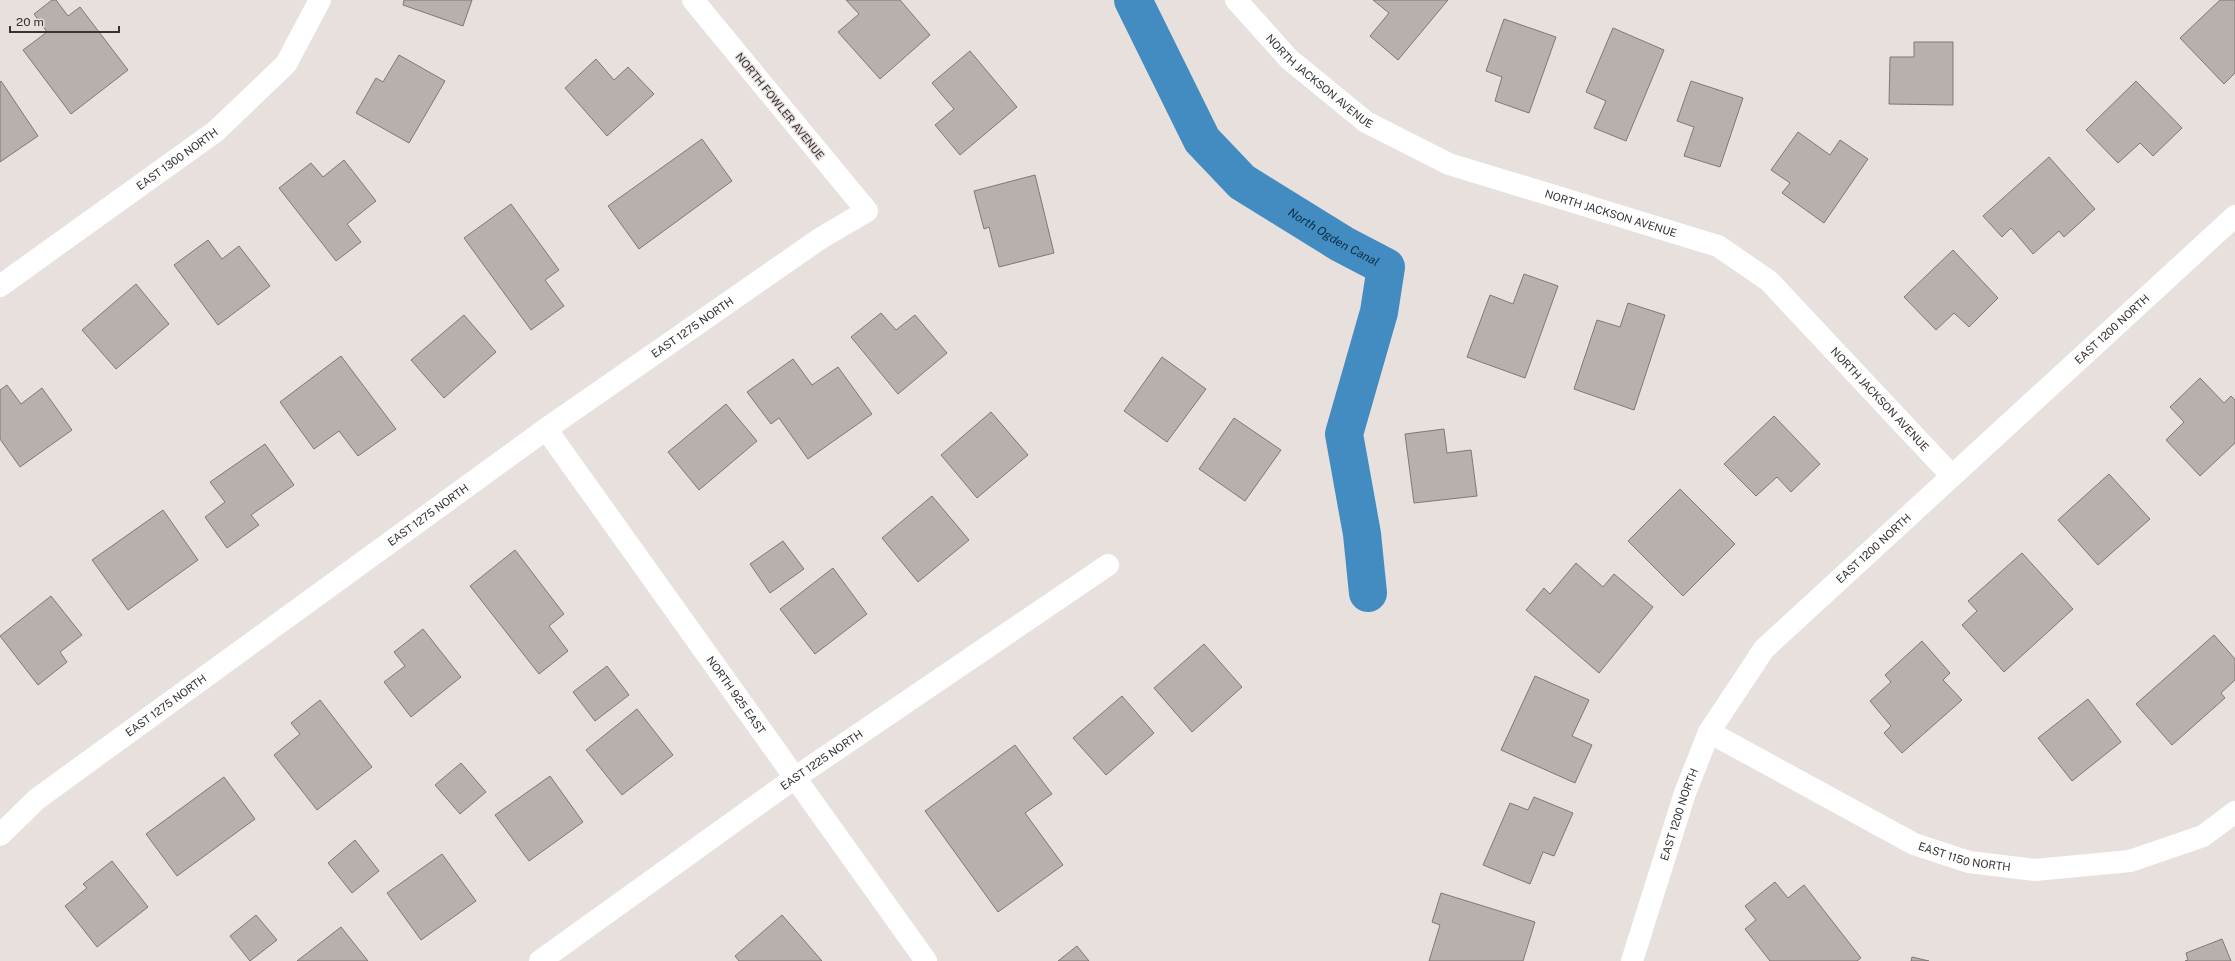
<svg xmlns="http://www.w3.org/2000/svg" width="2235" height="961" font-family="'Public Sans',sans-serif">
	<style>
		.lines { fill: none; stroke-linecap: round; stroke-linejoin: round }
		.canal { stroke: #428cc2; stroke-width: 38 }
		.building { fill: #b7b0ac; stroke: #7f7874 }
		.minor { stroke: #fff; stroke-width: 22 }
		.labels { text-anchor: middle; stroke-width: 3; stroke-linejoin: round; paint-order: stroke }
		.street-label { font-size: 11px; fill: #363331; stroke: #e8e0dc }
		.water-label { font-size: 12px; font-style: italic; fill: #0c2c43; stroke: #e8e0dc }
	</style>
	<rect width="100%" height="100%" fill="#e8e0dc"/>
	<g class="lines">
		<path class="canal" id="s1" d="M1133 0 1202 140 1242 182 1342 244 1386 267 1379 312 1344 434 1362 534 1368 593"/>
	</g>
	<path class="building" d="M52 0H56L68 16 80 7 128 70 71 114 23 50 47 32 34 14Z
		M404 0H472L463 26 403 5Z
		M846 0H900L930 35 880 79 838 32 859 14Z
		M1373 0H1448L1398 60 1370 36 1389 13Z
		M2220 0H2235V73L2224 84 2180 38Z
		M1504 19 1556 37 1529 113 1495 101 1502 77 1486 71Z
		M1613 28 1664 50 1626 141 1594 128 1606 101 1586 92Z
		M1914 42H1953V105L1889 104 1890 57H1914Z
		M970 51 1017 107 960 155 935 125 954 109 932 83Z
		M399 55 445 81 409 143 356 113 376 78 383 82Z
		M596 59 614 80 628 67 654 94 607 136 565 88Z
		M1 81 38 136 0 162V82Z
		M1691 81 1743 98 1720 167 1684 156 1694 127 1677 121Z
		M2136 81 2182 128 2153 156 2140 143 2118 163 2086 130Z
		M1798 132 1830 155 1840 140 1868 159 1824 223 1782 193 1790 183 1771 170Z
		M702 139 732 181 639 249 608 206Z
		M2049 157 2095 209 2064 237 2059 231 2033 254 2011 228 2002 237 1983 216Z
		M344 160 376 201 347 224 361 242 336 261 279 188 311 163 323 177Z
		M1035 175 1054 253 999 267 989 227 984 229 974 191Z
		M511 204 559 270 545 280 564 306 531 330 464 238Z
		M208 240 222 259 239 246 270 286 218 325 174 265Z
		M1953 250 1998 298 1969 327 1954 313 1936 330 1904 297Z
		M1524 274 1558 286 1525 378 1467 357 1490 295 1513 304Z
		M136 284 169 324 116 369 82 330Z
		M1628 303 1665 315 1634 410 1574 389 1597 320 1620 327Z
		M881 313 896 330 915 315 947 353 898 394 851 337Z
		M464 315 496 352 444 398 411 360Z
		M341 356 396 429 358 456 339 431 314 449 280 402Z
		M1162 357 1206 389 1167 442 1124 411Z
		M793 359 812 385 838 367 872 414 808 459 779 418 771 424 747 392Z
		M2200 378 2224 403 2231 396 2235 400V443L2200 476 2166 440 2184 422 2170 407Z
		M7 385 21 404 42 388 72 430 20 467 0 439V390Z
		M726 404 757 441 699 490 668 452Z
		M991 412 1028 455 977 498 941 455Z
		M1774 416 1820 464 1791 492 1777 477 1756 496 1724 464Z
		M1234 418 1281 450 1245 501 1199 469Z
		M1444 429 1447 453 1471 450 1477 496 1414 503 1405 434Z
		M265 444 294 485 251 515 259 525 227 548 205 517 225 502 210 482Z
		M2109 474 2150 519 2098 565 2058 520Z
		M1680 489 1735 544 1683 596 1628 541Z
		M932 496 969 540 918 582 882 538Z
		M163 510 198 560 128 610 92 560Z
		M783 541 804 569 770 593 750 564Z
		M515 550 564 614 549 626 568 651 539 674 470 586Z
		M2022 553 2073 609 2004 672 1962 625 1977 611 1968 601Z
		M1576 563 1603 587 1614 574 1653 607 1599 673 1526 610 1544 588 1550 594Z
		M833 568 867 614 815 654 780 609Z
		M51 596 82 635 60 652 67 662 38 685 0 636Z
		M423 629 461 677 411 717 384 682 405 666 394 652Z
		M2214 635 2235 659V680L2221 693 2225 698 2172 745 2136 704Z
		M1922 641 1950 673 1943 680 1962 700 1902 753 1884 733 1891 726 1870 701 1891 682 1885 675Z
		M1204 644 1242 687 1192 732 1154 688Z
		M607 666 629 695 595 721 573 692Z
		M1535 676 1589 700 1572 736 1592 745 1575 783 1501 750Z
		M1122 696 1154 733 1106 775 1073 738Z
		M2088 699 2121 742 2072 781 2038 738Z
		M320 700 372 767 317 810 274 755 300 734 291 723Z
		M637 709 673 755 622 795 586 750Z
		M1015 745 1052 794 1025 813 1063 865 998 912 925 811Z
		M461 763 486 792 460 814 435 785Z
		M550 776 583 822 529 861 495 815Z
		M224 777 255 819 177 876 146 834Z
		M1534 797 1573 813 1554 856 1543 852 1530 884 1483 865 1510 803 1528 810Z
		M355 840 379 871 352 893 328 863Z
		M442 854 476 901 421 940 387 893Z
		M112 861 148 907 97 947 65 906 87 888 83 884Z
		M1775 882 1788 898 1804 885 1861 958 1857 961H1770L1745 929 1756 920 1745 906Z
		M1441 893 1535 922 1523 961H1429L1440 925 1432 922Z
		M256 915 277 940 250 961 230 936Z
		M782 915 822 961H739L735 956Z
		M341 927 368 961H297Z
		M2222 939 2231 961H2185L2188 960 2186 953Z
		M1077 946 1089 961H1058Z
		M1912 957 1929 961H1911Z"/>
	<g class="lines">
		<g class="minor">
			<path id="s2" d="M1236 0 1289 59 1366 122 1449 164 1718 246 1769 281 1952 476"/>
			<path id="s3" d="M0 286 216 131 286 64 320 0"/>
			<path id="s4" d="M546 429 926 961"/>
			<path id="s5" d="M1709 732 1914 844 1969 862 2035 870 2130 861 2203 836 2235 812"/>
			<path id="s6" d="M0 835 37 799 546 429 821 238 867 211 693 0"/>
			<path id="s7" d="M540 961 796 777 1108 565"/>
			<path id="s8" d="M1632 961 1685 793 1709 732 1764 649 2235 216"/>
		</g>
	</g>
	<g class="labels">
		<g class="street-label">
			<text dy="4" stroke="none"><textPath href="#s2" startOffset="117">NORTH JACKSON AVENUE</textPath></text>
			<text transform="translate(780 106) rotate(51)" y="4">NORTH FOWLER AVENUE</text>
			<text dy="4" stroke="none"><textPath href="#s3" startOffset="218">EAST 1300 NORTH</textPath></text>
			<text dy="4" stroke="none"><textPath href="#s2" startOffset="441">NORTH JACKSON AVENUE</textPath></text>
			<text dy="4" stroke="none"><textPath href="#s6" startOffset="859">EAST 1275 NORTH</textPath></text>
			<text dy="4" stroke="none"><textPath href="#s8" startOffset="814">EAST 1200 NORTH</textPath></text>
			<text dy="4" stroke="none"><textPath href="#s2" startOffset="777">NORTH JACKSON AVENUE</textPath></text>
			<text dy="4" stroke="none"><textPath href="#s6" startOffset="535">EAST 1275 NORTH</textPath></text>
			<text dy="4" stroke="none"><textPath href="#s8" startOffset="490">EAST 1200 NORTH</textPath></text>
			<text dy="4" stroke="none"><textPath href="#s4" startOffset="327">NORTH 925 EAST</textPath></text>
			<text dy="4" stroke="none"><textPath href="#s6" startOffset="211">EAST 1275 NORTH</textPath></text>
			<text dy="4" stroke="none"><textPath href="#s7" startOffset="346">EAST 1225 NORTH</textPath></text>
			<text dy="4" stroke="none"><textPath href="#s8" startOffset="154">EAST 1200 NORTH</textPath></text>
			<text dy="4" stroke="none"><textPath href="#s5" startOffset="286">EAST 1150 NORTH</textPath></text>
		</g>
		<g class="water-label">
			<text dy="4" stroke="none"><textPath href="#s1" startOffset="321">North Ogden Canal</textPath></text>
		</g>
	</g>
	<path d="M10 26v6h109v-6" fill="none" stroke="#363331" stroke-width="2"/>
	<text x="16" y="26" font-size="12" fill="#363331" stroke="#e8e0dc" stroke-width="3" paint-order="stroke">20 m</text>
</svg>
